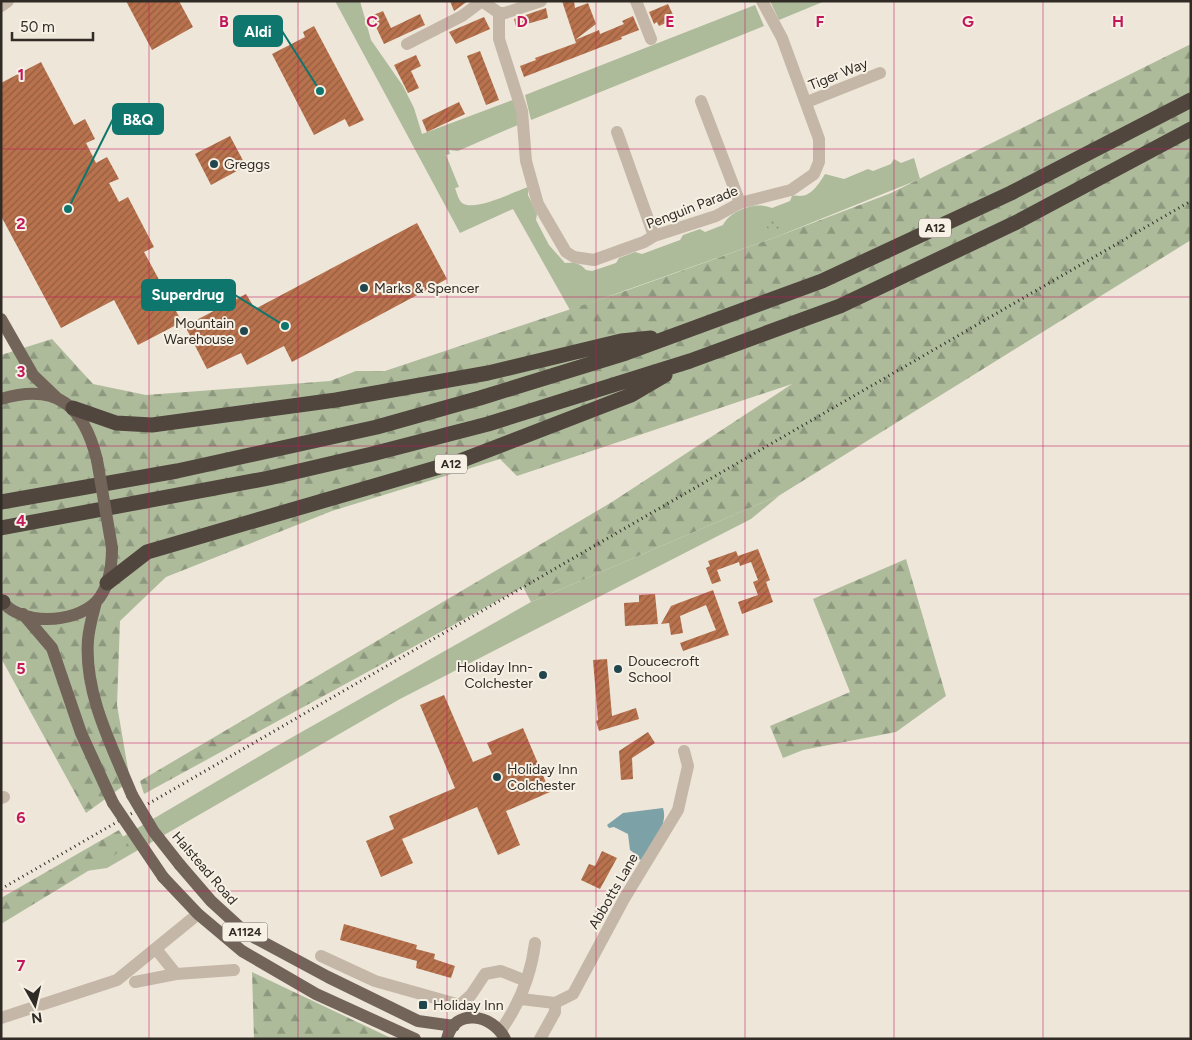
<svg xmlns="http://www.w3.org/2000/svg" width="1192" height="1040" font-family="Figtree,sans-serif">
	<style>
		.grass { fill: #adbb9b }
		.forest { fill: url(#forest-firs) }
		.park { fill: url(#park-dots) }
		.water { fill: #7ca1a7 }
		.building { fill: url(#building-hatch) }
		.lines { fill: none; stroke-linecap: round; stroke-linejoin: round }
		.minor { stroke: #c4b7a7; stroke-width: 12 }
		.major { stroke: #726459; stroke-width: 12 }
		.highway { stroke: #51463e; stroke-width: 15 }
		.rail { stroke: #312b26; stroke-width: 3; stroke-dasharray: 1 4; stroke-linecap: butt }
		.major-bridge { stroke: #726459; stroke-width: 12 }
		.grid { fill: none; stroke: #c2185b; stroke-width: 1; stroke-opacity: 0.55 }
		.poi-dot { fill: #21464e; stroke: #f6f0e5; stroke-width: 2 }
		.labels { text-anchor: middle; stroke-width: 4; stroke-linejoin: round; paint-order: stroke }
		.shield { fill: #f6f0e5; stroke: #6c665f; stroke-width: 1 }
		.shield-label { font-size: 12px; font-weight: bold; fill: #312b26 }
		.street-label { font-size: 14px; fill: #312b26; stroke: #f6f0e5 }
		.poi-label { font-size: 14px; fill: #312b26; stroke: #f6f0e5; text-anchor: start }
		.grid-label { font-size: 16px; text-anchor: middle; font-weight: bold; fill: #c2185b; stroke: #f6f0e5; stroke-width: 4; stroke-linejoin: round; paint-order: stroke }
		.leader { fill: none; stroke: #0f766e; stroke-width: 2 }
		.callout-dot { fill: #0f766e; stroke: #f6f0e5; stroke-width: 2 }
		.callout { fill: #0f766e; stroke: #0f766e; stroke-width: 2 }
		.callout-label { font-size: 15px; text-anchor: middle; font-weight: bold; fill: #fff }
	</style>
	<defs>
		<pattern id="forest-firs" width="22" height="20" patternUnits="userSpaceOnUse" patternTransform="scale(1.25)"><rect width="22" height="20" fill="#adbb9b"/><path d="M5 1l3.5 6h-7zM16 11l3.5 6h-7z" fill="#8d987e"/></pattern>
		<pattern id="park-dots" width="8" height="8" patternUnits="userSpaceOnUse" patternTransform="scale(1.25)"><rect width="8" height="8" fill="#adbb9b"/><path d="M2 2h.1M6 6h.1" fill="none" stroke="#8d987e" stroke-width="1.8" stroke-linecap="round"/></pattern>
		<pattern id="building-hatch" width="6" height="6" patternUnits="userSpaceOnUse" patternTransform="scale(1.25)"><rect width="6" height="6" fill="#b8724d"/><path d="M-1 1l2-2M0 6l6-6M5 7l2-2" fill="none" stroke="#965e40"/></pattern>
	</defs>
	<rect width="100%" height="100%" fill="#eee6d9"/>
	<path class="grass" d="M335 1H360L371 40 403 86 414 108 422 134 515 99 520 124 458 151 449 150 450 154 446 155 459 187 455 188C457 193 458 199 462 203 475 212 513 192 528 187V195L537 214 536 220 549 245 565 263C574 262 580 263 586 270L592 271 616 263 619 258 635 252 642 254 680 240 683 235 700 229 705 232 723 225C731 210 757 201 772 208L790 201 792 196C795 195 797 196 800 196 812 196 820 182 825 174L844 179 868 169 873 171 891 164 894 159 901 163 914 158 920 179 776 237 570 310 513 209 460 233Z
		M770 1H825L779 20Z
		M755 5 764 26 531 120 525 95Z
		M780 495 751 519 400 699 107 868 58 875 275 747 531 602Z"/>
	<path class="forest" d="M1191 44V240L780 495 531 602 523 587 144 794 140 781 612 502 792 384 517 476 500 459 332 511 166 577 120 621 117 705 130 781 86 813 1 658V355L52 339 93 384 146 395 330 381 356 371H385L628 290 776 237 891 193Z
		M906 559 946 696 896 732 803 750 783 758 770 726 850 692 813 599Z
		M119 830 129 846 1 924V898Z
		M252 972 393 1039H254Z"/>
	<path class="park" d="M766 224a7 7 0 1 1 14 0a7 7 0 1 1-14 0Z"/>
	<path class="water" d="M663 808C669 826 650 847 641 860L634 857V853L630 850 628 834 614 827 609 828 607 825 623 813Z"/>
	<path class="building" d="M126 1H179L193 27 152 50Z
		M450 1H468L454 11Z
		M562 1H574L575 8 588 3 596 24 575 40Z
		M668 4 675 19 659 26 657 22 654 24 649 12Z
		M546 8 548 18 516 27 514 19Z
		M383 11 391 28 420 14 425 25 384 44 371 16Z
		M633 16 639 30 621 37 622 39 524 77 520 66 536 60 535 58 576 43 575 40 599 30 600 34 624 24 622 21Z
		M484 17 490 29 456 44 449 32Z
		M314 26 364 120 349 127 345 119 314 135 272 54 305 37 303 32Z
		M480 51 499 100 486 105 467 56Z
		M416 55 421 66 411 71 419 88 408 93 394 65Z
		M41 62 74 125 85 119 95 139 86 143 96 163 107 157 119 179 109 183 119 202 128 197 154 247 144 252 182 322 138 345 114 300 61 328 1 216V83Z
		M459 102 465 114 427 132 422 120Z
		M230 136 246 166 211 185 195 154Z
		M417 223 447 279 292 362 284 346 247 365 241 353 207 369 185 326 246 294 255 309Z
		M758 549 770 580 766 582 773 602 742 614 738 602 758 595 753 582 758 580 751 562 740 566 739 562 717 570 721 581 712 584 706 568 710 566 708 561 736 551 738 556Z
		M713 590 729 635 683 651 680 643 716 630 706 605 680 616 683 633 671 635 669 623 661 624 671 606Z
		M655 594 658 624 625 626 624 603 639 602V595Z
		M607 659 612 716 636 708 639 719 599 731 596 721 598 720 593 660Z
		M444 695 473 762 492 754 487 743 523 728 550 792 506 811 520 845 498 855 477 807 402 839 413 863 381 877 366 841 394 829 389 816 455 788 420 705Z
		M648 732 655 743 632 758 633 779 621 780 619 751Z
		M602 851 617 858 600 889 581 880 589 864 595 866Z
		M344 924 417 945 416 949 435 954 434 959 455 966 451 978 416 968 417 961 340 940Z"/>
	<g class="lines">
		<path class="minor" d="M482 1 499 13H505L541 1
			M636 1 651 39
			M1 6 8 1
			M499 13V39L522 111 526 161 538 204 566 252 574 257 594 260 644 242 654 236 716 216 740 203 791 190 814 174 819 162V139L782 38 762 1
			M407 44 462 16 482 1
			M701 101 740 203
			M807 102 880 73
			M617 132 654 236
			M1 798 4 797
			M156 949 176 974 234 970
			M321 956 375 981 460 1005 471 995 485 974 501 971 526 981
			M135 982 176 974
			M521 999 555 1003 573 994 624 899 678 810 688 766 684 751
			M1 1018 117 980 198 914
			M501 1030C520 1003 531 976 535 943
			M540 1039 555 1012V1003"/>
		<path class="major" d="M1 319 33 375 57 398
			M1 399C58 382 84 407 97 460
			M1 600C20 626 74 624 96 602 109 588 112 567 112 548
			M96 602C93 614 89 627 88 640 84 694 112 746 132 795
			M23 614 52 648 81 733 113 803
			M180 865 211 901 246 933 328 977 418 1021 454 1026
			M163 877 198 914 242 951 316 994 415 1039
			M447 1039C454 1007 493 1014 505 1039"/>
		<path class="highway" d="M73 408 116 423 152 425 336 400 488 373 621 341 651 338
			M1 502 177 471 377 427 480 398 626 353 822 281 1011 193 1191 100
			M1 528 269 478 372 454 488 424 690 361 840 306 1017 222 1191 129
			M107 583 147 552 460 461 631 395 665 375
			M1 602H3"/>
		<path class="rail" d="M1 889 1191 201"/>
		<path class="major-bridge" d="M97 460 112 548
			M132 795 154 832 180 865
			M113 803 163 877"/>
	</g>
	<path class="grid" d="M149 1V1039M298 1V1039M447 1V1039M596 1V1039M745 1V1039M894 1V1039M1043 1V1039M1 149H1191M1 297H1191M1 446H1191M1 594H1191M1 743H1191M1 891H1191"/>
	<g class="poi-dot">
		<circle cx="214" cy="164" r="5"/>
		<circle cx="364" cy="288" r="5"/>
		<circle cx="244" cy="331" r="5"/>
		<circle cx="618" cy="669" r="5"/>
		<circle cx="543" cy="675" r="5"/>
		<circle cx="497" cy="777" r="5"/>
		<rect x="418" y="1000" width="10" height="10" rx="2.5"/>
	</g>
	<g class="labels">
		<g class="shield">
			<rect x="919" y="218.5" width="32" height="19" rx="4"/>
			<rect x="435" y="454.5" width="32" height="19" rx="4"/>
			<rect x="222.5" y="922.5" width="45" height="19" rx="4"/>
		</g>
		<g class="shield-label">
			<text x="935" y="232">A12</text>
			<text x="451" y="468">A12</text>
			<text x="245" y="936">A1124</text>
		</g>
		<g class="street-label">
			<text transform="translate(838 74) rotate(-22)" y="5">Tiger Way</text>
			<text transform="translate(692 207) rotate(-21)" y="5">Penguin Parade</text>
			<text transform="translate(205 868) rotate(49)" y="5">Halstead Road</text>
			<text transform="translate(613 891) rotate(-60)" y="5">Abbotts Lane</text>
		</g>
		<g class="poi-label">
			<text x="224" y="169">Greggs</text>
			<text x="374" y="293">Marks &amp; Spencer</text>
			<text x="234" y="328" text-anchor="end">Mountain<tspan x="234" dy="16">Warehouse</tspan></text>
			<text x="628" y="666">Doucecroft<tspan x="628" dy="16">School</tspan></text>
			<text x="533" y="672" text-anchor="end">Holiday Inn-<tspan x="533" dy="16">Colchester</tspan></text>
			<text x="507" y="774">Holiday Inn<tspan x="507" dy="16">Colchester</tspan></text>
			<text x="433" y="1010">Holiday Inn</text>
		</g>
	</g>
	<g class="grid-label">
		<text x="224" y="27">B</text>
		<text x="372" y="27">C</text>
		<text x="522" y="27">D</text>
		<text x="670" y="27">E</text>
		<text x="820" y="27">F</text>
		<text x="968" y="27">G</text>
		<text x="1118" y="27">H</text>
		<text x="21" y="80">1</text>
		<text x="21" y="229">2</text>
		<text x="21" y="377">3</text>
		<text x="21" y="526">4</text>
		<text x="21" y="674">5</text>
		<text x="21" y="823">6</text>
		<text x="21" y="971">7</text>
	</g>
	<path class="leader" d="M320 91L282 31M68 209L113 119M285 326L235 295"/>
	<g class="callout-dot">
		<circle cx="320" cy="91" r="5"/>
		<circle cx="68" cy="209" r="5"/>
		<circle cx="285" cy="326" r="5"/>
	</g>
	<g class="callout">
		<rect x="234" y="16" width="48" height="30" rx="5"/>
		<rect x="113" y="104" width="50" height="30" rx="5"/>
		<rect x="142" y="280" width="93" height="30" rx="5"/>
	</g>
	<g class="callout-label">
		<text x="258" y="37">Aldi</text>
		<text x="138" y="125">B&amp;Q</text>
		<text x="188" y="300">Superdrug</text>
	</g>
	<rect width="1192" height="1040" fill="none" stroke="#312b26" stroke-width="5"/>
	<g transform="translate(35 1005) rotate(172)" stroke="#f6f0e5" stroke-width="4" paint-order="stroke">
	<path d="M0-4L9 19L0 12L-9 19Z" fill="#312b26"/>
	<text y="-8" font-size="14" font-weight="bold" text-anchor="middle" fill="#312b26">N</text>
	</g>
	<path d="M12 32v8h81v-8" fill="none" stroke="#312b26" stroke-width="2.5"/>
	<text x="20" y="32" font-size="15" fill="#312b26" stroke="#f6f0e5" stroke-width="4" paint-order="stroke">50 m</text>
</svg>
